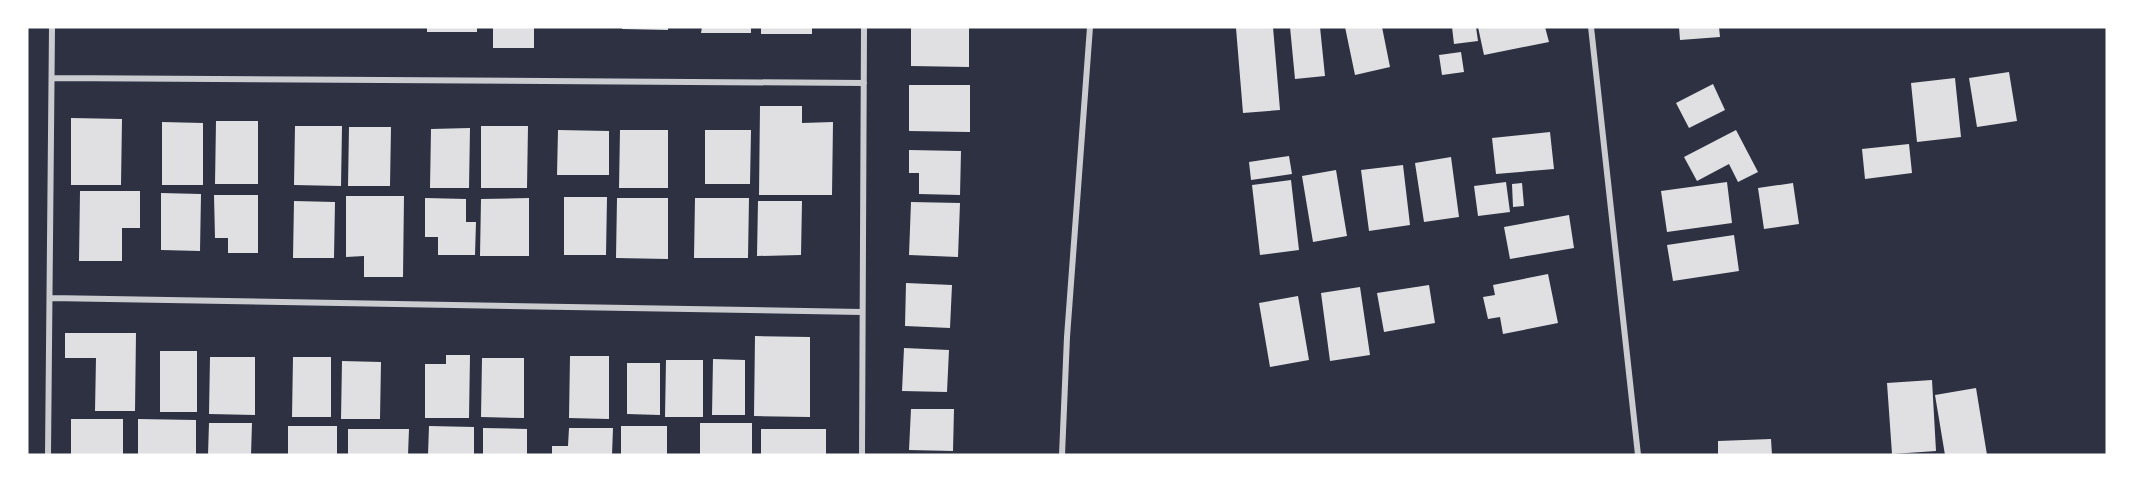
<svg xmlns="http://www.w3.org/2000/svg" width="2134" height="482" font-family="'Roboto Serif',serif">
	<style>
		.building { fill: #e0e0e3 }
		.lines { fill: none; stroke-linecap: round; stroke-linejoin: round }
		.minor { stroke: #caccd0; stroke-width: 6 }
	</style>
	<rect width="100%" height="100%" fill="#2d3142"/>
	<path class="building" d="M427 27H477V32H427Z
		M493 27H534V48H493Z
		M622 27H668V30L622 29Z
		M702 27H751V33H701Z
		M761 27H812V34H761Z
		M911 27H969V67L911 66Z
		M1252 27H1273L1280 110 1243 113 1236 28Z
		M1290 27H1320L1325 76 1295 79Z
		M1345 27H1382L1390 67 1355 75Z
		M1452 27H1476L1478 41 1454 44Z
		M1478 27H1545L1549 42 1484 55Z
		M1679 27H1719L1720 37 1680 40Z
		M1461 52 1464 72 1442 75 1439 55Z
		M2009 72 2017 121 1977 127 1969 78Z
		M1955 78 1961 137 1917 142 1911 83Z
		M1713 84 1725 110 1689 128 1676 103Z
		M909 85H970V132L909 131Z
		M760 106H802V123L833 122 832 195H759Z
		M71 118 122 119 121 185H71Z
		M216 121H258V184H215Z
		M162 122 203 123V185H162Z
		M295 126H342L341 186 294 185Z
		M481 126H528L527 188H481Z
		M349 127H391L390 186H348Z
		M470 128 469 188H430L431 129Z
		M558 130 609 131V175H557Z
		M620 130H668V188H619Z
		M705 130H751L750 184H705Z
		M1736 130 1758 172 1738 182 1729 164 1697 181 1684 157Z
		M1550 132 1554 169 1496 174 1492 138Z
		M1909 144 1912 173 1865 179 1862 149Z
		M909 150 961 151 960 195 919 194V173H909Z
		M1289 156 1292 174 1251 180 1249 162Z
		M1451 157 1459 217 1424 222 1415 163Z
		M1403 165 1410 225 1369 231 1361 170Z
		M1336 170 1347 236 1313 242 1302 176Z
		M1291 180 1299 250 1260 255 1252 185Z
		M1506 182 1510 212 1478 216 1474 186Z
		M1727 182 1732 223 1667 232 1661 191Z
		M1522 183 1524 206 1513 207 1512 184Z
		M1793 183 1799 224 1764 229 1758 188Z
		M80 191H140V228H122V261H79Z
		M161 193 201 194 200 251 161 250Z
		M214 195H258V253H228V238H215Z
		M346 196H404L403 277H364V256L346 257Z
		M564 197H607L606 255H564Z
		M425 198 466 199V222H476L475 255H438V237H425Z
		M529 198V256H480L481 199Z
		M617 198H668V259L616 258Z
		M695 198H749L748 258H694Z
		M294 201 335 202 334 258H293Z
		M758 201H802L801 255 757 256Z
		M911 202 960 203 958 257 909 255Z
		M1569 215 1574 248 1510 259 1504 227Z
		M1734 235 1739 271 1673 281 1667 245Z
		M1548 274 1558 323 1503 334 1500 317 1488 319 1483 297 1495 295 1493 285Z
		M906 283 952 285 950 328 905 326Z
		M1429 285 1435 323 1384 332 1377 293Z
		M1360 287 1370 355 1330 361 1321 293Z
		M1298 296 1309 360 1270 367 1259 303Z
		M65 333H136L135 411H95L96 358H65Z
		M755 336 810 337V417L754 416Z
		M904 348 949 350 947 392 902 391Z
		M160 351H197V412H160Z
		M446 355H470L469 418H425V364H446Z
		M570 356H609V419L569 418Z
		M210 357H255V415L209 414Z
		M293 357H331V417H292Z
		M482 358H524V418L481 417Z
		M713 359 745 360V415H712Z
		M666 360H703V417H665Z
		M342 361 381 362 380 419H341Z
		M627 363H660V415L627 414Z
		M1932 380 1936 451 1892 454 1887 383Z
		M1976 388 1987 455H1945L1935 395Z
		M911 409H954L953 451 909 450Z
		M71 419H123V455H71Z
		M138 419 196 420V455H138Z
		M209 423H252L251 455H208Z
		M700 423H752V455H700Z
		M288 426H337V455H288Z
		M429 426 474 427V455H428Z
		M621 426H667V455H621Z
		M483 428 527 429V455H483Z
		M569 428H613L612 455H552V446H568Z
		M348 429H409L408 455H348Z
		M761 429H826V455H761Z
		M1771 439 1772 455H1718V441Z"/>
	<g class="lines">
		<path class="minor" d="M1591 27 1638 455
			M52 78 864 83
			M50 298 862 312
			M48 455 52 27
			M862 455 864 27
			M1062 455 1067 337 1090 27"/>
	</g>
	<rect width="2134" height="482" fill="none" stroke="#ffffff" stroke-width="57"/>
</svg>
